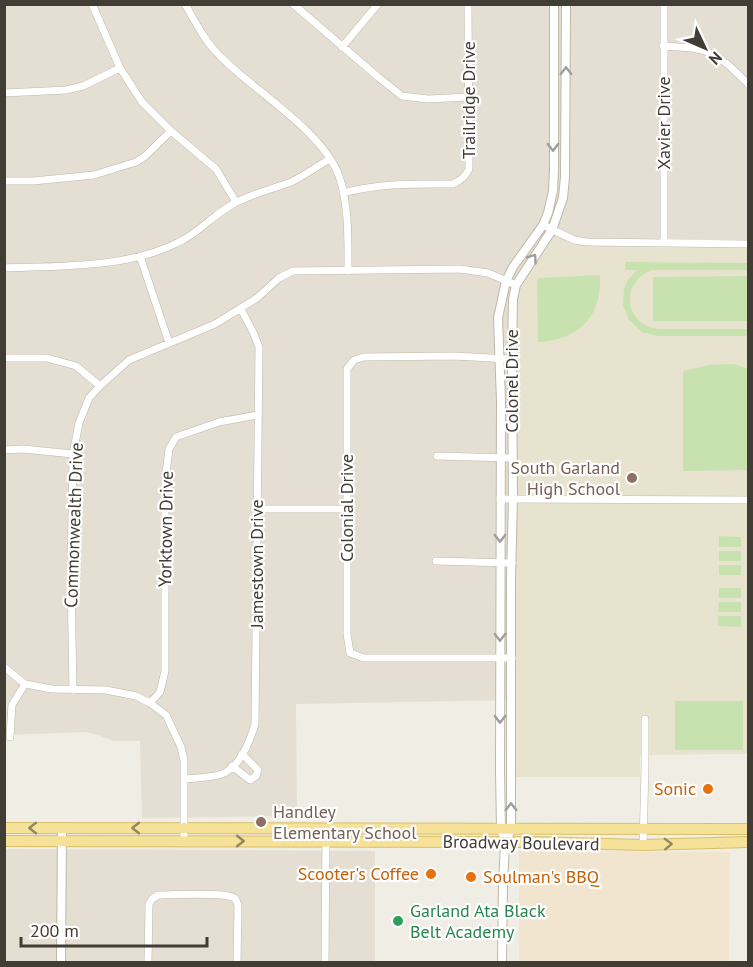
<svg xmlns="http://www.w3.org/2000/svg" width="753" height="967" font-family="'PT Sans',sans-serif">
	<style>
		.residential { fill: #e4dfd2 }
		.commercial { fill: #f1e5d0 }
		.education { fill: #e8e3cf }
		.green { fill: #c7e2af }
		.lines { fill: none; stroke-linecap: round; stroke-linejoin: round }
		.minor-casing { stroke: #beb8aa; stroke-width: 8 }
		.tertiary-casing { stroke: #beb8aa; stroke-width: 10 }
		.primary-casing { stroke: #d8bf6a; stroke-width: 12 }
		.minor { stroke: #fff; stroke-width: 7 }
		.tertiary { stroke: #fff; stroke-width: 8 }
		.primary { stroke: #f5e198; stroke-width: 10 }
		.oneway { stroke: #a09e9a }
		.oneway2 { stroke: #938761 }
		.education-dot { fill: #8d6e63; stroke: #fff; stroke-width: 2 }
		.food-dot { fill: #e8710a; stroke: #fff; stroke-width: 2 }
		.leisure-dot { fill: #2e9e5b; stroke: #fff; stroke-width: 2 }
		.labels { text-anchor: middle; stroke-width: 4.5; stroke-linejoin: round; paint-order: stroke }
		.street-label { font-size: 18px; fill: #423d34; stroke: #fff }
		.education-label { font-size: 18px; fill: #785e54; stroke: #fff; text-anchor: end }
		.food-label { font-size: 18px; fill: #c56008; stroke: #fff; text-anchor: end }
		.leisure-label { font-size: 18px; fill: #27864d; stroke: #fff; text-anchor: start }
	</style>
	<rect width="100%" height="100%" fill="#f0ede4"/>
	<path class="residential" d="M4 5H748V248L581 247 551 238 514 700 296 704 297 816 142 818 140 741H114L101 736 86 732 5 735Z
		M5 849 375 851V962H5Z"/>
	<path class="commercial" d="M519 851 730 852 729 962H519Z"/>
	<path class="education" d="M551 238 581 247 748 248 747 754 640 755V777H514L515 304 519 284Z"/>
	<path class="green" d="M625 262 748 263V270H652C619 282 624 325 659 329H748V336H657L642 332 629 320 623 305 624 289 628 280 637 270H625Z
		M600 275C602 317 579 340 538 342L537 281 540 278Z
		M748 276V321H653V277Z
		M734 364 748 369V470L683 471V371L709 365Z
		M719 536 741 537V547H719Z
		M719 551H741V561H719Z
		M719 565H741V575H719Z
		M719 588H741V598H719Z
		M719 602H741V612H718Z
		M718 616H741V627L718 626Z
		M675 701H743V750H675Z"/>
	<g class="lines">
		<g class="minor-casing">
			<path id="minor" d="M92 4 120 68 142 102 171 131 216 169 236 202
				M185 4C196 23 205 42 221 57 254 91 323 131 339 176 349 204 348 242 348 271
				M293 4 378 77 402 96 428 99 468 97
				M664 4V242
				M663 46C674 47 686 47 697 49 719 53 734 70 748 84
				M342 47 378 4
				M4 93 66 90 83 86 120 68
				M4 181H33L94 175 136 162 144 157 171 131
				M343 193C380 183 415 184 453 184 461 180 465 177 469 169L468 4
				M543 225 574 240 587 242 748 244
				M140 256 169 343
				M4 268C60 266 129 268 179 242 200 232 215 213 235 203 252 194 272 189 291 182 304 176 317 166 330 159
				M4 358H47L76 366 100 386
				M512 359 454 356 364 357 354 360 347 369V634L350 653 364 658H512
				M4 450 23 449 73 454
				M437 456 512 458
				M500 499 748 500
				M257 509H347
				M436 561 512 563
				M4 667 25 684 52 689 106 690 136 696 150 703 166 715 181 747 184 760V841
				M73 690 71 579 73 454 79 423 89 398 100 386 129 360 215 324 257 298 279 278 293 271 460 269 488 273 516 285
				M150 703 160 692 165 671V481L169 449 176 437 219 422 257 415
				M10 737 12 705 25 684
				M232 766 250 780 256 776 258 770 242 754
				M184 779C196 778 210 778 222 774 240 767 250 741 255 724L259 347 253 332 241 309
				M643 845 645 767V719
				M148 962 149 904 152 899 158 895C171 895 226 892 234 898 237 900 237 903 238 906L237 962
				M325 962 326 829"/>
		</g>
		<g class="tertiary-casing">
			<path id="tertiary" d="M502 833 501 829 500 771 501 401 498 318 506 281 513 267 543 225 548 213 553 191 554 169V4
				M61 962 62 828
				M502 962 503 885 505 843 511 830V579L513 499 512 359 513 299 516 285 552 230 563 198 565 177 566 4"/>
		</g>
		<g class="primary-casing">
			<path id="primary" d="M4 828 748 829
				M4 841 534 842 643 845 748 842"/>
		</g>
		<use href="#minor" class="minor"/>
		<use href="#tertiary" class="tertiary"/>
		<use href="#primary" class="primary"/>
	</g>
	<defs><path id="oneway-chevron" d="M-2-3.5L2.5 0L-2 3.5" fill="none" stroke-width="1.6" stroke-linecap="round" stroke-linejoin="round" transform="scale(1.5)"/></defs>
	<g class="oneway">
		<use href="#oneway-chevron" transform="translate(566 71) rotate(-90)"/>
		<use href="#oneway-chevron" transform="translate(553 147) rotate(89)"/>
		<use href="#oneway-chevron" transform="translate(533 258) rotate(-55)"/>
		<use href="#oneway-chevron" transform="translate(500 538) rotate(90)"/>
		<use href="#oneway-chevron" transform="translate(500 637) rotate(90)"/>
		<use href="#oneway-chevron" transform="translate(500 719) rotate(91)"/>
		<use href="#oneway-chevron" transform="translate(511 807) rotate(-90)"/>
	</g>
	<g class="oneway2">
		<use href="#oneway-chevron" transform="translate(33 828) rotate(-180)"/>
		<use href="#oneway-chevron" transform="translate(136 828) rotate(180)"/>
		<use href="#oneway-chevron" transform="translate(240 841)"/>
		<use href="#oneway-chevron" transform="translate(668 844) rotate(-2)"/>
	</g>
	<g class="education-dot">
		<circle cx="632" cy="478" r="6"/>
		<circle cx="261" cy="822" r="6"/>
	</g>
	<g class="food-dot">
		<circle cx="708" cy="789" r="6"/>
		<circle cx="431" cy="874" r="6"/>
		<circle cx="471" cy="877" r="6"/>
	</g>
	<circle class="leisure-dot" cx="398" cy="921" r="6"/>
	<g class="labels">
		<g class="street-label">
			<text transform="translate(469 100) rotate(-90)" y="6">Trailridge Drive</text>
			<text transform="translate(664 123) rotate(-90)" y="6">Xavier Drive</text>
			<text transform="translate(512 381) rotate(-90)" y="6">Colonel Drive</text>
			<text transform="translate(347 508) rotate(-90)" y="6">Colonial Drive</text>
			<text transform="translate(74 525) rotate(-88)" y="6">Commonwealth Drive</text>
			<text transform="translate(166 529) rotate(-89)" y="6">Yorktown Drive</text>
			<text transform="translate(257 564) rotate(-90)" y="6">Jamestown Drive</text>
			<text transform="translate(521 843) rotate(1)" y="6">Broadway Boulevard</text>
		</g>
		<g class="education-label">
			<text x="620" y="474">South Garland<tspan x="620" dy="21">High School</tspan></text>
			<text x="273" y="818" text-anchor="start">Handley<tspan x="273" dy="21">Elementary School</tspan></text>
		</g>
		<g class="food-label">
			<text x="696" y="795">Sonic</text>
			<text x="419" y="880">Scooter's Coffee</text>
			<text x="483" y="883" text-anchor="start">Soulman's BBQ</text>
		</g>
		<g class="leisure-label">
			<text x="410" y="917">Garland Ata Black<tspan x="410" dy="21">Belt Academy</tspan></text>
		</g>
	</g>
	<rect width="753" height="967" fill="none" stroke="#423d34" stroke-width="12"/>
	<g transform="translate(705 48) rotate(134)" stroke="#ffffff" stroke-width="4.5" paint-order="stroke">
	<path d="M0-4.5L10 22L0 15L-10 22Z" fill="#423d34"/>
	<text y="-9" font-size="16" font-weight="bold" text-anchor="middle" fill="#423d34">N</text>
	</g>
	<path d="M21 937v9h186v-9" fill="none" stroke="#423d34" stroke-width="3"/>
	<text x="30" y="937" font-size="18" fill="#423d34" stroke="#ffffff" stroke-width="4.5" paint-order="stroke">200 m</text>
</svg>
